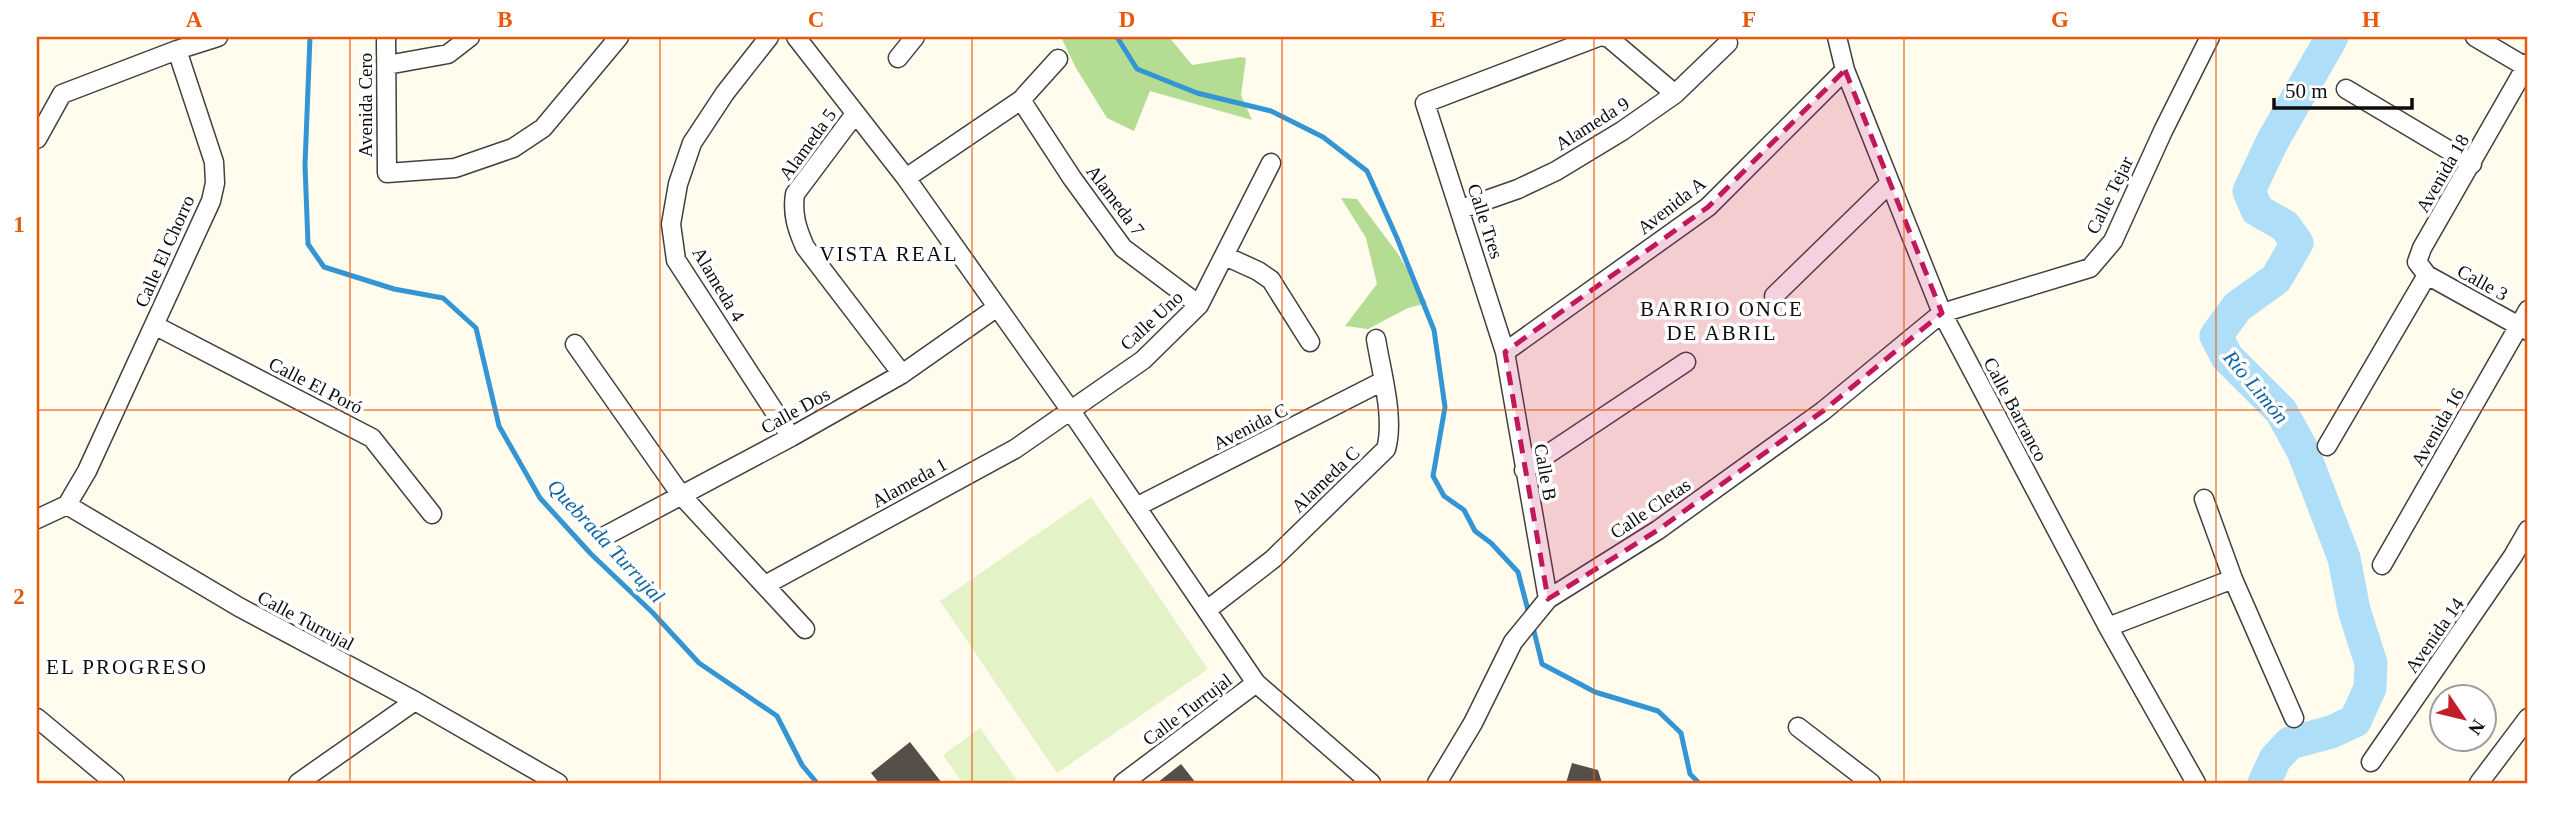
<svg xmlns="http://www.w3.org/2000/svg" width="2565" height="820" font-family="Georgia,serif">
	<style>
		.forest { fill: #b5dc93 }
		.pitch { fill: #e3f2c7 }
		.lines { fill: none; stroke-linecap: round; stroke-linejoin: round }
		.stream { stroke: #3395d3; stroke-width: 5 }
		.river { stroke: #afdef9; stroke-width: 33 }
		.building { fill: #564e49 }
		.minor-casing { stroke: #404040; stroke-width: 21 }
		.minor { stroke: #fff; stroke-width: 18 }
		.marked { fill: #c2185b; fill-opacity: 0.2; stroke: #c2185b; stroke-width: 5; stroke-dasharray: 14 9; stroke-linejoin: round }
		.grid { fill: none; stroke: #e8590c; stroke-width: 2; stroke-opacity: 0.55 }
		.labels { text-anchor: middle; stroke-width: 7; stroke-linejoin: round; paint-order: stroke }
		.street-label { font-size: 19px; fill: #0d0d0d; stroke: #fff }
		.neighbourhood-label { font-size: 21px; letter-spacing: 2px; fill: #0d0d0d; stroke: #fff }
		.water-label { font-size: 21px; font-style: italic; fill: #1165a4; stroke: #fff }
		.neatline { fill: none; stroke: #e8590c; stroke-width: 2.5 }
		.grid-label { font-size: 23px; text-anchor: middle; font-weight: bold; fill: #e8590c }
	</style>
	<rect width="100%" height="100%" fill="#fffbed"/>
	<path class="forest" d="M1061 37H1169L1192 65 1241 57 1246 58 1241 95 1252 120 1150 91 1134 131 1107 118 1076 68Z
		M1341 198 1357 199 1398 254 1427 303 1408 308 1368 329 1345 326 1377 284 1366 238Z"/>
	<path class="pitch" d="M1091 497 1208 669 1057 773 940 601Z
		M980 728 1019 783H963L943 755Z"/>
	<g class="lines">
		<path class="stream" d="M310 37 305 165 308 244 324 267 394 289 443 298 476 328 499 426 540 498 591 554 653 613 699 663 777 716 802 765 817 783
			M1117 37 1137 69 1197 93 1271 111 1323 137 1367 171 1397 238 1434 330 1445 407 1433 476 1444 496 1464 510 1475 531 1491 543 1518 572 1529 614
			M1533 627 1542 664 1595 692 1658 711 1681 733 1690 774 1699 783"/>
		<path class="river" d="M2264 783 2275 759 2290 743 2331 732 2355 721 2370 688 2371 663 2354 610 2344 558 2303 451 2281 411 2227 357 2216 336 2237 307 2276 279 2297 243 2285 226 2257 210 2249 191 2272 142 2332 37"/>
	</g>
	<path class="building" d="M910 742 942 783H879L871 773Z
		M1572 763 1598 770 1602 783H1566Z
		M1181 764 1196 783H1157Z"/>
	<g class="lines">
		<g class="minor-casing">
			<path id="minor" d="M386 37 387 173 455 168 513 148 543 128 619 37
				M769 37 725 93 692 143 678 184 671 224 676 260 791 437
				M796 37 906 178 1071 411 1256 683 1371 783
				M1605 37 1609 38 1675 94
				M1837 37 1845 70 1942 313 2108 627 2196 783
				M2475 37 2526 67
				M177 50 218 37
				M898 58 915 37
				M2528 63 2422 248 2417 262 2427 275 2528 331
				M387 65 448 54 470 37
				M2346 89 2472 164
				M1021 100 1072 178 1123 248 1199 305
				M855 114 795 194C792 214 797 229 805 247L902 374
				M37 139 62 94 177 50 214 162 215 183 211 201 87 471 67 505
				M906 178 1021 100 1058 59
				M1461 209 1518 189 1556 171 1622 131 1675 94 1728 43
				M1225 256 1258 271 1271 280 1310 342
				M1774 296 1889 184
				M154 325 372 438 432 514
				M575 344 681 495 805 629
				M1505 352 1708 207 1845 70
				M2327 446 2427 275
				M1524 470 1686 362
				M2204 499 2233 579 2294 718
				M1136 507 1383 381
				M37 519 67 505 239 607 415 701 558 783
				M605 536 791 437 902 374 996 308
				M2382 565 2528 310
				M765 585 1015 449 1143 360 1199 305 1271 163
				M1548 599 1505 352 1425 103 1598 37
				M1207 610 1273 559 1386 449C1395 418 1381 371 1376 339
				M2108 627 2233 579
				M37 718 115 783
				M1798 727 1871 783
				M2371 762 2513 556 2528 530
				M298 783 415 701
				M1123 783 1256 683
				M1437 783 1473 723 1513 642 1548 599 1658 530 1823 411 1942 313 2090 268 2113 241 2163 131 2210 37
				M2479 783 2528 718"/>
		</g>
		<use href="#minor" class="minor"/>
	</g>
	<path class="marked" d="M1845 70 1942 313 1823 411 1658 530 1548 599 1505 352 1708 207Z"/>
	<path class="grid" d="M350 37V783M660 37V783M972 37V783M1282 37V783M1594 37V783M1904 37V783M2216 37V783M37 410H2528"/>
	<g class="labels">
		<g class="street-label">
			<text transform="translate(365 105) rotate(-90)" y="7">Avenida Cero</text>
			<text transform="translate(1592 123) rotate(-32)" y="7">Alameda 9</text>
			<text transform="translate(807 144) rotate(-54)" y="7">Alameda 5</text>
			<text transform="translate(2442 173) rotate(-60)" y="7">Avenida 18</text>
			<text transform="translate(2109 195) rotate(-64)" y="7">Calle Tejar</text>
			<text transform="translate(1116 200) rotate(53)" y="7">Alameda 7</text>
			<text transform="translate(1671 205) rotate(-38)" y="7">Avenida A</text>
			<text transform="translate(1486 221) rotate(72)" y="7">Calle Tres</text>
			<text transform="translate(164 251) rotate(-66)" y="7">Calle El Chorro</text>
			<text transform="translate(2483 282) rotate(29)" y="7">Calle 3</text>
			<text transform="translate(719 284) rotate(59)" y="7">Alameda 4</text>
			<text transform="translate(1151 320) rotate(-43)" y="7">Calle Uno</text>
			<text transform="translate(316 385) rotate(27)" y="7">Calle El Poró</text>
			<text transform="translate(2016 409) rotate(62)" y="7">Calle Barranco</text>
			<text transform="translate(795 410) rotate(-29)" y="7">Calle Dos</text>
			<text transform="translate(1250 426) rotate(-27)" y="7">Avenida C</text>
			<text transform="translate(2437 427) rotate(-60)" y="7">Avenida 16</text>
			<text transform="translate(1546 472) rotate(80)" y="7">Calle B</text>
			<text transform="translate(1325 479) rotate(-44)" y="7">Alameda C</text>
			<text transform="translate(909 482) rotate(-29)" y="7">Alameda 1</text>
			<text transform="translate(1650 508) rotate(-34)" y="7">Calle Cletas</text>
			<text transform="translate(306 620) rotate(28)" y="7">Calle Turrujal</text>
			<text transform="translate(2434 635) rotate(-55)" y="7">Avenida 14</text>
			<text transform="translate(1187 709) rotate(-37)" y="7">Calle Turrujal</text>
		</g>
		<g class="neighbourhood-label">
			<text x="889" y="261">VISTA REAL</text>
			<text x="1722" y="316">BARRIO ONCE<tspan x="1722" dy="24">DE ABRIL</tspan></text>
			<text x="127" y="674">EL PROGRESO</text>
		</g>
		<g class="water-label">
			<text transform="translate(2256 387) rotate(50)" y="7">Río Limón</text>
			<text transform="translate(606 541) rotate(47)" y="7">Quebrada Turrujal</text>
		</g>
	</g>
	<rect width="2565" height="820" fill="none" stroke="#ffffff" stroke-width="77"/>
	<g transform="translate(2463 718) rotate(125)"><circle r="33" fill="#ffffff" stroke="#9e9e9e" stroke-width="2"/>
	<path d="M0-5L12 26L0 18L-12 26Z" fill="#c31f29"/>
	<text y="-10" font-size="19" font-weight="bold" text-anchor="middle" fill="#0d0d0d">N</text>
	</g>
	<path d="M2274 98v10h138v-10" fill="none" stroke="#0d0d0d" stroke-width="3.5"/>
	<text x="2285" y="98" font-size="21" fill="#0d0d0d" stroke="#ffffff" stroke-width="5" paint-order="stroke">50 m</text>
	<rect x="38" y="38" width="2488" height="744" class="neatline"/>
	<g class="grid-label">
		<text x="194" y="27">A</text>
		<text x="505" y="27">B</text>
		<text x="816" y="27">C</text>
		<text x="1127" y="27">D</text>
		<text x="1438" y="27">E</text>
		<text x="1749" y="27">F</text>
		<text x="2060" y="27">G</text>
		<text x="2371" y="27">H</text>
		<text x="19" y="232">1</text>
		<text x="19" y="604">2</text>
	</g>
</svg>
